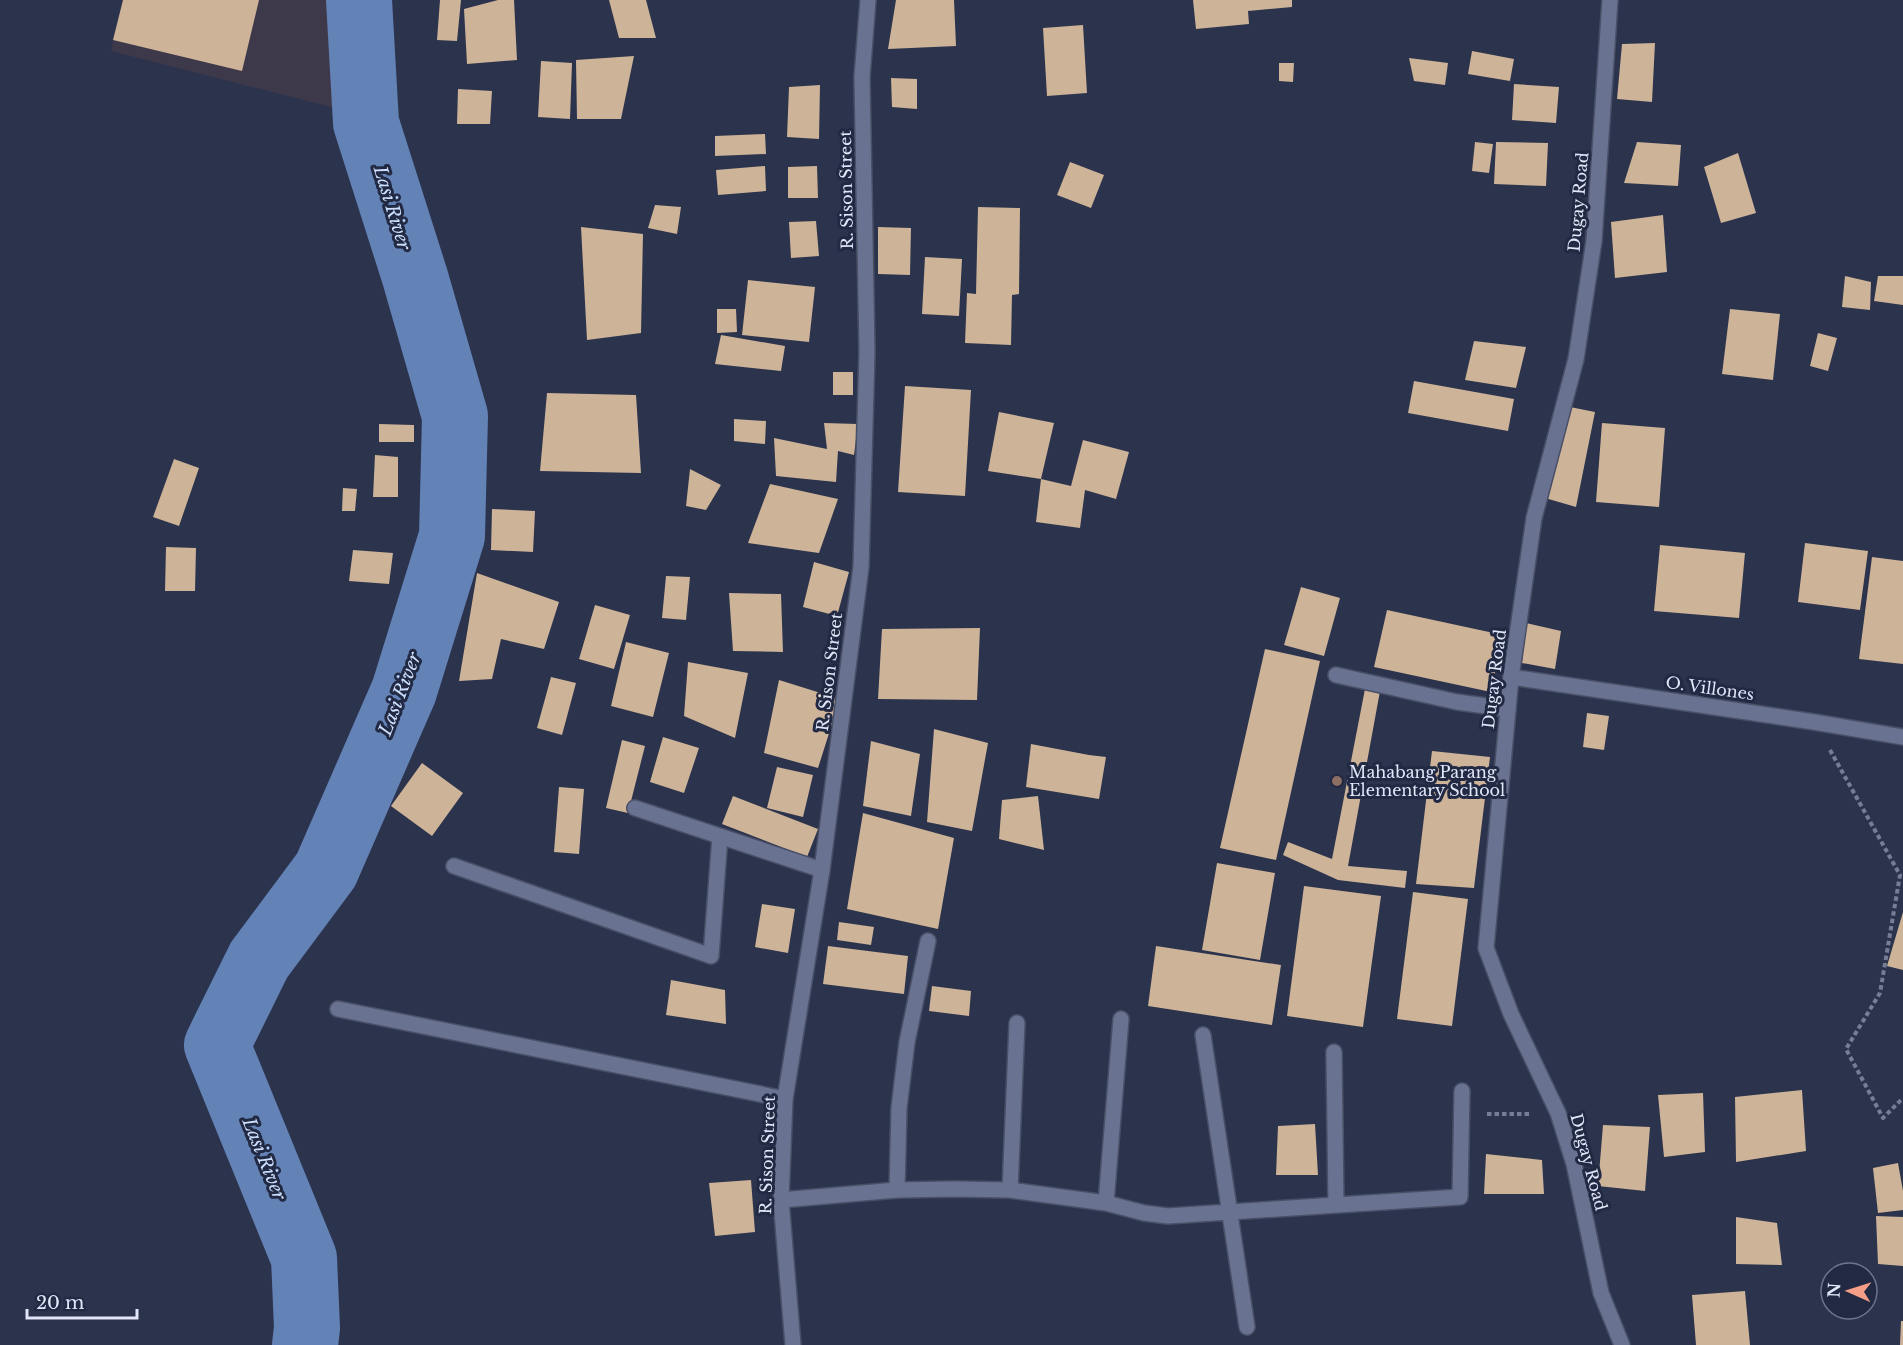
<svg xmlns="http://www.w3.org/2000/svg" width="1903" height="1345" font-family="'Libre Baskerville',serif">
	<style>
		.industrial { fill: #3e394a }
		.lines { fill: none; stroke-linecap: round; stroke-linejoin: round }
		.river { stroke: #6382b6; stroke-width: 66 }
		.building { fill: #cdb397 }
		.service-casing { stroke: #494f66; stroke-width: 18 }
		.minor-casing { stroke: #494f66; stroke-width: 18 }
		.tertiary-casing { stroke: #494f66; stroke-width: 18 }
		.path { stroke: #777d94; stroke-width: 4; stroke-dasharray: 4.5 3; stroke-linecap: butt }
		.service { stroke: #6a7291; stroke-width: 15 }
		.minor { stroke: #6a7291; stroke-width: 15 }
		.tertiary { stroke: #6a7291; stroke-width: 15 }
		.education-dot { fill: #8d6e63; stroke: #222943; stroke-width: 2 }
		.labels { text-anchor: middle; stroke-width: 6; stroke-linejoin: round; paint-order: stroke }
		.street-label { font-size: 16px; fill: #e1e6f8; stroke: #222943 }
		.poi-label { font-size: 16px; fill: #e1e6f8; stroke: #222943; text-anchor: start }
		.water-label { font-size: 18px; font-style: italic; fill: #ccdffe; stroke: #222943 }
	</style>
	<rect width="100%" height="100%" fill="#2c334d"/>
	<path class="industrial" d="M123 0H338L343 110 111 51Z"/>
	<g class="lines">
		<path class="river" d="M305 1345 307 1328 304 1258 217 1045 259 960 326 870 404 691 452 536 455 416 415 277 366 123 359 0"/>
	</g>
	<path class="building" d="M123 0H259L242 71 113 40Z
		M440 0H461L457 41 437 40Z
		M498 0H514L517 60 467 64 464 9Z
		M609 0H646L656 38H619Z
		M896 0H954L956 46 888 49Z
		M1193 0H1292V7L1248 11 1249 24 1196 29Z
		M1083 25 1087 93 1047 96 1043 28Z
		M1655 43 1652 102 1617 99 1622 44Z
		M1472 51 1514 59 1510 81 1468 74Z
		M634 56 621 119H577L576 60Z
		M1409 58 1448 63 1445 85 1414 81Z
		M541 61 572 63 570 119 538 117Z
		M1279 63H1294L1293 82 1279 81Z
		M891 78 917 79V109L892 107Z
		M1514 84 1559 87 1556 123 1512 120Z
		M820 85 819 139 787 137 789 87Z
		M458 89 492 91 490 124H457Z
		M765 134 766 154 715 156V136Z
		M1475 142 1493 144 1489 173 1472 171Z
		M1496 142 1548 143 1546 186 1494 184Z
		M1637 142 1681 145 1678 186 1624 183Z
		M1738 153 1756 213 1721 223 1704 167Z
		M1070 162 1104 175 1091 208 1057 195Z
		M765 166 766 191 718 195 716 170Z
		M817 166 818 198H788V167Z
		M655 205 681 207 677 234 648 228Z
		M978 207 1020 208 1019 294 1012 295 1011 345 965 343 967 293 976 294Z
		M1663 215 1667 272 1615 278 1611 222Z
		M816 221 819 256 791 258 789 222Z
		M581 227 643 234 641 333 587 340Z
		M878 227 911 228 910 275 878 274Z
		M925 257 962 259 959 316 922 314Z
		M1845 276 1871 282 1870 310 1842 307Z
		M1878 276H1903V305L1874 301Z
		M748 280 815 287 809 342 742 335Z
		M717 309H736L737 332 717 333Z
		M1730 309 1780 314 1773 380 1722 374Z
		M1818 333 1837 338 1828 371 1810 366Z
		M721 335 785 346 781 371 715 364Z
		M1474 341 1526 347 1516 388 1465 380Z
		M833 372H853V395H833Z
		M1414 381 1514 399 1508 431 1408 413Z
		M905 386 971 390 965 496 898 492Z
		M547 393 636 395 641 473 540 471Z
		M1570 407 1595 412 1576 507 1545 498Z
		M999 412 1054 423 1041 479 988 471Z
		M734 419 766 421 765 444 734 441Z
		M824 423 858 424 854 455 838 451 836 482 776 476 774 438 827 449Z
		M1602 423 1665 428 1659 507 1596 502Z
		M379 424 414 425V442H379Z
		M1083 440 1129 452 1116 499 1085 490 1080 528 1036 522 1041 479 1071 486Z
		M375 455 398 457V497H373Z
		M174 459 199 468 179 526 153 517Z
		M690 469 721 485 706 510 686 506Z
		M770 484 838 499 819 553 748 543Z
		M343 488 357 489 355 511H342Z
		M492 509 535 511 533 552 491 550Z
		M1805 543 1868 551 1860 610 1798 602Z
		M1660 545 1745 553 1739 618 1654 611Z
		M166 547 196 548 195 591H165Z
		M353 550 393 553 389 584 349 581Z
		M1872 557 1903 561V664L1859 659Z
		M814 562 849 572 837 616 803 607Z
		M477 573 559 602 544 649 501 639 492 679 459 681Z
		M666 576 690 577 686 620 662 618Z
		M1301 587 1340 598 1324 656 1284 645Z
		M729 593 781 594 783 652 733 651Z
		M595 605 630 615 614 669 579 659Z
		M1387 610 1503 635 1491 692 1374 667Z
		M1526 623 1561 631 1555 669 1522 663Z
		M980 628 977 700 878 699 882 629Z
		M626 642 669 653 653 717 611 706Z
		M1265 649 1320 661 1276 860 1220 848Z
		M688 662 748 673 735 738 684 716Z
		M551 677 576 683 562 735 537 728Z
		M779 680 840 699 818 768 764 753Z
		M1365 689 1380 691 1348 866 1407 871 1405 888 1338 880 1283 855 1288 842 1332 859Z
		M1587 713 1609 716 1604 750 1583 747Z
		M934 729 988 743 972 831 927 822Z
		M663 737 699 748 684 793 650 782Z
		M622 740 645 746 628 813 606 808Z
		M871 741 920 754 911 816 863 806Z
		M1031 744 1089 755 1106 757 1099 799 1026 787Z
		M1432 751 1490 757 1474 888 1416 884Z
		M422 763 463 793 432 836 391 806Z
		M777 767 813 775 803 817 767 808Z
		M559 787 584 789 579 854 554 852Z
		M733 796 818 829 807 857 722 824Z
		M1038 796 1044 850 999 839 1002 800Z
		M863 813 954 838 938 929 847 909Z
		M1217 863 1275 873 1260 960 1202 950Z
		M1304 886 1381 896 1363 1027 1287 1016Z
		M1413 892 1468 899 1452 1026 1397 1019Z
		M762 904 795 909 788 953 755 947Z
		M1903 912V970L1887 966Z
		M839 922 874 927 871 945 837 940Z
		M828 946 908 956 904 994 823 984Z
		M1156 946 1281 965 1272 1025 1148 1006Z
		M671 980 725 990 726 1024 666 1015Z
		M932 986 971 991 969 1016 929 1011Z
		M1802 1090 1806 1151 1736 1162 1735 1097Z
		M1703 1093 1705 1152 1664 1157 1658 1095Z
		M1315 1124 1318 1175H1276L1278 1126Z
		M1603 1125 1650 1127 1645 1191 1598 1186Z
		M1486 1154 1542 1160 1544 1194H1484Z
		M1898 1163 1903 1191V1210L1878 1213 1873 1168Z
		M751 1180 755 1232 715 1236 709 1183Z
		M1876 1216 1903 1217V1266L1878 1264Z
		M1736 1217 1777 1223 1782 1265 1736 1264Z
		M1745 1291 1750 1345H1696L1692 1295Z
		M1901 1321H1903V1345H1900Z"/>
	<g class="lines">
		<g class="service-casing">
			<path id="service" d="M1336 675 1457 702 1508 709"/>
		</g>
		<g class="minor-casing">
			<path id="minor" d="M1610 0 1594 241 1576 359 1534 518 1511 677 1814 722 1903 737
				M635 808 822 870
				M454 866 711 956 720 836
				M338 1009 785 1099
				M1203 1035 1247 1327
				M1334 1052 1336 1205
				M897 1190 899 1108 907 1042 928 941
				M1010 1190 1017 1023
				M781 1200 897 1190 955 1189 1010 1190 1106 1203 1144 1213 1168 1216 1460 1197 1462 1091
				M1106 1203 1121 1019"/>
		</g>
		<g class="tertiary-casing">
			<path id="tertiary" d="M1511 677 1486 948 1511 1014 1558 1113 1574 1164 1601 1293 1622 1345
				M793 1345 781 1200 785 1099 822 870 861 567 867 352 862 77 868 0"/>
		</g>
		<path class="path" d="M1830 750 1900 875 1880 993 1846 1049 1883 1118 1903 1098
			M1487 1114H1530"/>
		<use href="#service" class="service"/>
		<use href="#minor" class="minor"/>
		<use href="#tertiary" class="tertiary"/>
	</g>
	<circle class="education-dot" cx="1337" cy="781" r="6"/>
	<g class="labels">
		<g class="street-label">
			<text transform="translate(846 190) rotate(-91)" y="6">R. Sison Street</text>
			<text transform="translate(1578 202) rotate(-85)" y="6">Dugay Road</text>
			<text transform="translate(829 672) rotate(-83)" y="6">R. Sison Street</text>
			<text transform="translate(1494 679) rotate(-83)" y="6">Dugay Road</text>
			<text transform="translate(1710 688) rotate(8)" y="6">O. Villones</text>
			<text transform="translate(767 1155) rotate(-88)" y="6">R. Sison Street</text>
			<text transform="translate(1589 1162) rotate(75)" y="6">Dugay Road</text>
		</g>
		<g class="poi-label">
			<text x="1349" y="778">Mahabang Parang<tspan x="1349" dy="18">Elementary School</tspan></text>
		</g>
		<g class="water-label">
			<text transform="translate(392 208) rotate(73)" y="6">Lasi River</text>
			<text transform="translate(400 694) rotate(-69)" y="6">Lasi River</text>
			<text transform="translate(264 1159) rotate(68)" y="6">Lasi River</text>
		</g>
	</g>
	<g transform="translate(1849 1291) rotate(273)"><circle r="28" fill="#222943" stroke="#6e758b" stroke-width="1.5"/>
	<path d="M0-4.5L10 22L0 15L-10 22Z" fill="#f49e87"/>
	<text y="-9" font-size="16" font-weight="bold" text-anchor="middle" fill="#e1e6f8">N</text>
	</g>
	<path d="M27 1309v9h110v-9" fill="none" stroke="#e1e6f8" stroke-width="3"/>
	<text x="36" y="1309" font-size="18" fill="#e1e6f8" stroke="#222943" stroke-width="4.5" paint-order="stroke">20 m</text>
</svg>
